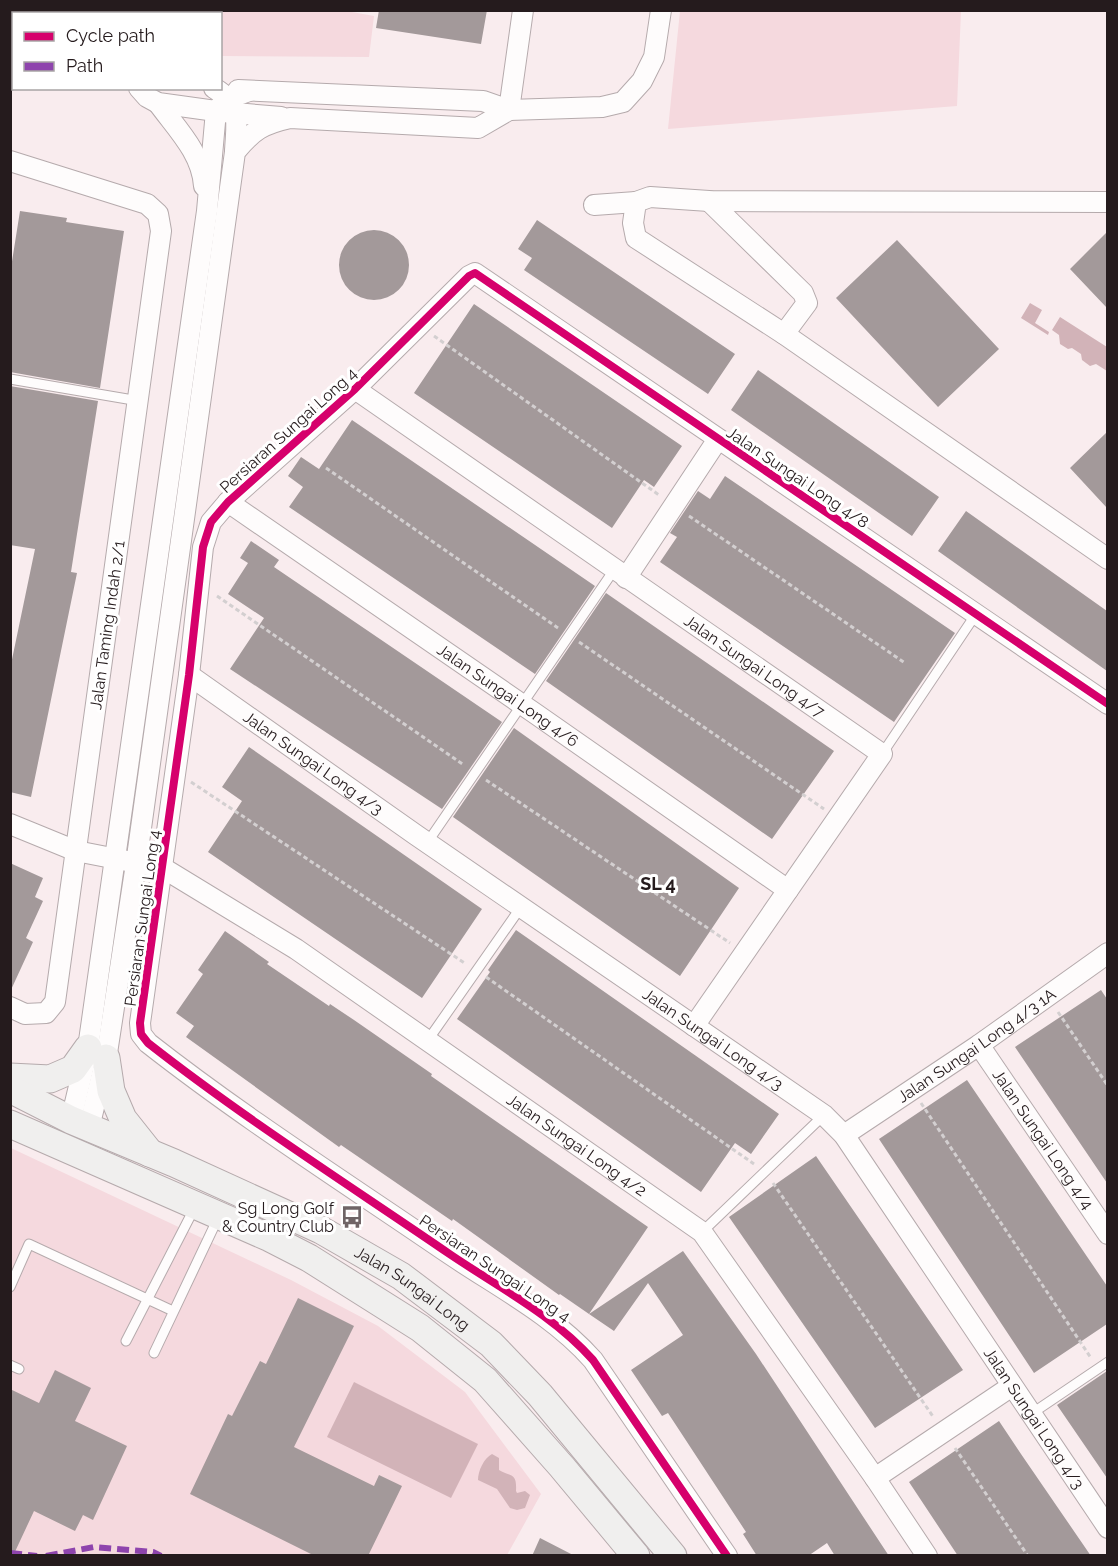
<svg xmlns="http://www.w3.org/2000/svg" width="1118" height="1566" font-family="Raleway,sans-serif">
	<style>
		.green { fill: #f5d9de }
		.water { fill: #d2b3b8 }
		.building { fill: #a3999a }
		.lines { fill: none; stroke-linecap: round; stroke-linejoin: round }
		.lane-casing { stroke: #b5aaac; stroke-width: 11 }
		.street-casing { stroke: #b5aaac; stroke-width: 22 }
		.secondary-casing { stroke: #b5aaac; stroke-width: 29 }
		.path { stroke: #d3cfd0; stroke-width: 3; stroke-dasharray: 4.5 3; stroke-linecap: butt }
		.lane { stroke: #fefcfc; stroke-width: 9 }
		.street { stroke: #fefcfc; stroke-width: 20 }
		.secondary { stroke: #f0efee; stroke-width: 27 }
		.quiet { stroke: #8e44ad; stroke-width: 6; stroke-dasharray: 12 6; stroke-linecap: butt }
		.cycleway-casing { stroke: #fff; stroke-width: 11 }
		.cycleway { stroke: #d6006c; stroke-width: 8 }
		.labels { text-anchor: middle; stroke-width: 6; stroke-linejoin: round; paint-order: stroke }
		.street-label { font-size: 16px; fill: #251b1d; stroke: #fff }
		.poi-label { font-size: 16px; fill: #251b1d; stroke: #fff; text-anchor: end }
		.neighbourhood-label { font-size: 18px; font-weight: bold; fill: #251b1d; stroke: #fff }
	</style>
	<rect width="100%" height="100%" fill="#f9ecee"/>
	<path class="green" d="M196 11 341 10 374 16 369 57 221 56 220 14 196 13Z
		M680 11H961L957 106 668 129Z
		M11 1148 291 1280 378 1326 465 1392 541 1494 507 1555 11 1556Z"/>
	<path class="water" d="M1030 303 1042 310 1035 323 1049 332 1048 335 1021 318Z
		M1060 317 1107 347V371L1096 364 1090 366 1082 360 1081 354 1072 348 1068 349 1060 344 1059 335 1052 330Z
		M354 1382 478 1444 451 1498 327 1437Z
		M492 1454 499 1458V1470C511 1477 517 1472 516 1491L517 1493 525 1491 530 1495 525 1508 517 1510 510 1508 497 1489 478 1480C478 1471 484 1458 492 1454Z"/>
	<path class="building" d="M379 10H487L481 44 376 28Z
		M20 211 67 218 66 222 124 231 100 388 10 372V274Z
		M537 220 735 354 708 394 524 270 532 258 518 249Z
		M339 265a35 35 0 1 1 70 0a35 35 0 1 1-70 0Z
		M1107 232V308L1070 269Z
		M897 240 999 349 938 407 836 298Z
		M474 304 682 446 654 487 644 480 612 528 414 393Z
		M758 370 939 497 912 536 731 410Z
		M10 386 98 401 71 572 77 573 31 797 10 792V669L35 549 10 545Z
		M352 420 595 586 535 674 289 507 303 487 288 476 301 457 319 469Z
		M1107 432V508L1070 468Z
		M725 476 955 633 894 722 660 562 677 537 670 533 698 491 710 499Z
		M966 511 1107 611V671L938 551Z
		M251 541 279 560 274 567 502 722 442 809 230 669 264 618 228 594 248 563 240 558Z
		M606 593 834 751 772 839 546 681Z
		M514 728 739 888 680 976 453 817Z
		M249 747 482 909 422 998 208 852 242 801 222 787Z
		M10 863 43 878 35 897 43 901 26 938 33 942 10 992Z
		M516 930 779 1114 751 1154 735 1143 701 1192 457 1019 490 972 488 970Z
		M225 931 269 962 267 964 329 1006 330 1004 354 1020 432 1074 431 1076 648 1227 589 1314 560 1294 559 1295 453 1219 452 1221 341 1145 339 1147 186 1037 194 1026 176 1013 203 974 198 970Z
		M1101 990 1107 999V1183L1015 1047Z
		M967 1080 1107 1286V1324L1034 1373 879 1139Z
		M816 1156 963 1370 875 1428 729 1217Z
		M683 1251 756 1354 889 1556H835L827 1543 808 1556H757L743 1534 746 1532 668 1413 662 1416 631 1370 683 1335 648 1283 614 1331 589 1314Z
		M298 1298 354 1326 294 1447 374 1486 379 1475 402 1486 368 1556H315L190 1494 228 1414 232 1416 260 1361 266 1364Z
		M55 1370 91 1388 75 1421 127 1446 93 1520 83 1515 75 1531 34 1511 13 1556H10V1389L39 1403Z
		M1107 1371V1478L1057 1405Z
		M999 1421 1021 1454 1091 1556H958L909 1482Z
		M540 1538 575 1556H532Z"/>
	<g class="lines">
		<g class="lane-casing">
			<path id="lane" d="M36 14 37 10
				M10 86 14 78
				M10 379 139 401
				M882 754 976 614
				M427 843 614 570
				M428 1040 521 907
				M702 1232 824 1115
				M10 1287 29 1244 173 1311
				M126 1341 195 1207
				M154 1353 218 1218
				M10 1365 19 1369
				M1031 1414 1108 1362"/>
		</g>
		<g class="street-casing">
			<g id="street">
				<path d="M138 14V10"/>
				<path d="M156 14 157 10"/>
				<path d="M139 88 147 97 158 103 223 112 281 117"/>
				<path d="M214 88C243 105 236 123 235 152"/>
				<path d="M238 90 483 101 509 110 602 107 623 102 642 81 654 57 661 10"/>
				<path d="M158 103C176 128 202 153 204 186"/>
				<path d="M509 110 523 10"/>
				<path d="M10 161 147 204 158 214 161 231 55 1002 46 1013 25 1014 10 1007"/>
				<path d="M709 201 803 293 807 303 784 334"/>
				<path d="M1108 202 709 201 650 197 636 202 633 223 636 238 784 334 1108 559"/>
				<path d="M594 205 636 202"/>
				<path id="s1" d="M355 389 882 754 694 1026"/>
				<path id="s2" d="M228 502 533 712 788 890"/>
				<path d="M626 578 718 439"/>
				<path id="s3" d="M189 675 416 835 824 1115 844 1135 1108 1528"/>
				<path id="s4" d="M10 824 76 851 163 868 296 949 702 1232 875 1478 927 1556"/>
				<path id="s5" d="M979 1045 1108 1234"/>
				<path d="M71 1120 88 1048 207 211 216 111 227 99 249 91"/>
				<path d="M89 1128 107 1053 136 864 235 152C253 130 263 124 290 118L478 128 509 110"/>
				<path id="s6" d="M844 1135 979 1045 1108 953"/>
				<path d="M875 1478 1012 1386"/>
				<path d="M727 1556 593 1360C553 1315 500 1288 451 1255 349 1185 245 1119 148 1043L141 1034 140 1023 189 675 203 547 211 522 228 502 355 389 469 276 475 273 1108 704"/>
			</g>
		</g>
		<g class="secondary-casing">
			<g id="secondary">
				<path d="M106 1058 111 1091 123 1119 150 1153"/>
				<path d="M10 1077 50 1079 73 1069 88 1048"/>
				<path id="s7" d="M10 1089 71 1120 174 1163 321 1230 401 1276 491 1344 540 1395 673 1556"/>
				<path d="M10 1124 270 1238 309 1258 420 1328 485 1380 562 1467 636 1556"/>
			</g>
		</g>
		<path class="path" d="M434 336 659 495
			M326 468 558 628
			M689 516 905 663
			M217 596 464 765
			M579 642 824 809
			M486 780 730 943
			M191 782 466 964
			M486 977 754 1164
			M1058 1012 1108 1086
			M921 1103 1091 1358
			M773 1183 934 1418
			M955 1448 1028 1556"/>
		<use href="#lane" class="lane"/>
		<use href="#street" class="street"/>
		<use href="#secondary" class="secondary"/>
		<path class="quiet" d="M10 1553 37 1556
			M46 1556 94 1547 153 1552 161 1556"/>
		<g class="cycleway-casing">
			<path id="cycleway" d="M727 1556 593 1360C553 1315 500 1288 451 1255 349 1185 245 1119 148 1043L141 1034 140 1023 189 675 203 547 211 522 228 502 355 389 469 276 475 273 1108 704"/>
		</g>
		<use href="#cycleway" class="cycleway"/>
	</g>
	<defs>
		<g id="bus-bare" transform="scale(1.8)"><path d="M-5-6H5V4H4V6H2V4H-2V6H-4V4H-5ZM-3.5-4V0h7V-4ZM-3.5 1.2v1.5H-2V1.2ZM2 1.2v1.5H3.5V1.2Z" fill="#6f6466" stroke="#fff" stroke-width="2.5" paint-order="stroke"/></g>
	</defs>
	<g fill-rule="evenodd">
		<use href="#bus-bare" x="352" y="1217"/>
	</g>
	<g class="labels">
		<g class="street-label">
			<text transform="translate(288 430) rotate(-42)" y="6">Persiaran Sungai Long 4</text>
			<text transform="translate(798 477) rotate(34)" y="6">Jalan Sungai Long 4/8</text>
			<text transform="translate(107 625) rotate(-82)" y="6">Jalan Taming Indah 2/1</text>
			<text dy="6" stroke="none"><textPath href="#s1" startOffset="486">Jalan Sungai Long 4/7</textPath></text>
			<text dy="6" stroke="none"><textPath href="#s2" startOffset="340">Jalan Sungai Long 4/6</textPath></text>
			<text dy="6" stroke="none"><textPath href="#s3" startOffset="152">Jalan Sungai Long 4/3</textPath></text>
			<text transform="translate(142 918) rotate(-82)" y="6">Persiaran Sungai Long 4</text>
			<text dy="6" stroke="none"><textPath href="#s3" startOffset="638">Jalan Sungai Long 4/3</textPath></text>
			<text dy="6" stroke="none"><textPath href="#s6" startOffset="160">Jalan Sungai Long 4/3 1A</textPath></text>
			<text dy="6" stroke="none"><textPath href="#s5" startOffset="114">Jalan Sungai Long 4/4</textPath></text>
			<text dy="6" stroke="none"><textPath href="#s4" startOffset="658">Jalan Sungai Long 4/2</textPath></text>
			<text transform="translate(495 1268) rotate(34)" y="6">Persiaran Sungai Long 4</text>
			<text dy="6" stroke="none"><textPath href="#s7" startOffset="450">Jalan Sungai Long</textPath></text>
			<text dy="6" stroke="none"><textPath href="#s3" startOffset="1142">Jalan Sungai Long 4/3</textPath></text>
		</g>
		<g class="poi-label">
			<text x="334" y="1214">Sg Long Golf<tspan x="334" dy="18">&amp; Country Club</tspan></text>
		</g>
		<g class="neighbourhood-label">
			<text x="658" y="890">SL 4</text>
		</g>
	</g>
	<rect width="1118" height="1566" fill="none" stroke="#251b1d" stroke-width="24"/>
	<rect x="12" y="12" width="210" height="78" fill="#ffffff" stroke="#a8a4a5" stroke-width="1.5"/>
	<rect x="24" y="32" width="30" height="9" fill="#d6006c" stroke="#a8a4a5" stroke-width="1.5"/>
	<text x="66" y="42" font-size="18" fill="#251b1d">Cycle path</text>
	<rect x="24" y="62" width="30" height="9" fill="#8e44ad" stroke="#a8a4a5" stroke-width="1.5"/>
	<text x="66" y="72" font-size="18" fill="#251b1d">Path</text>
</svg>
